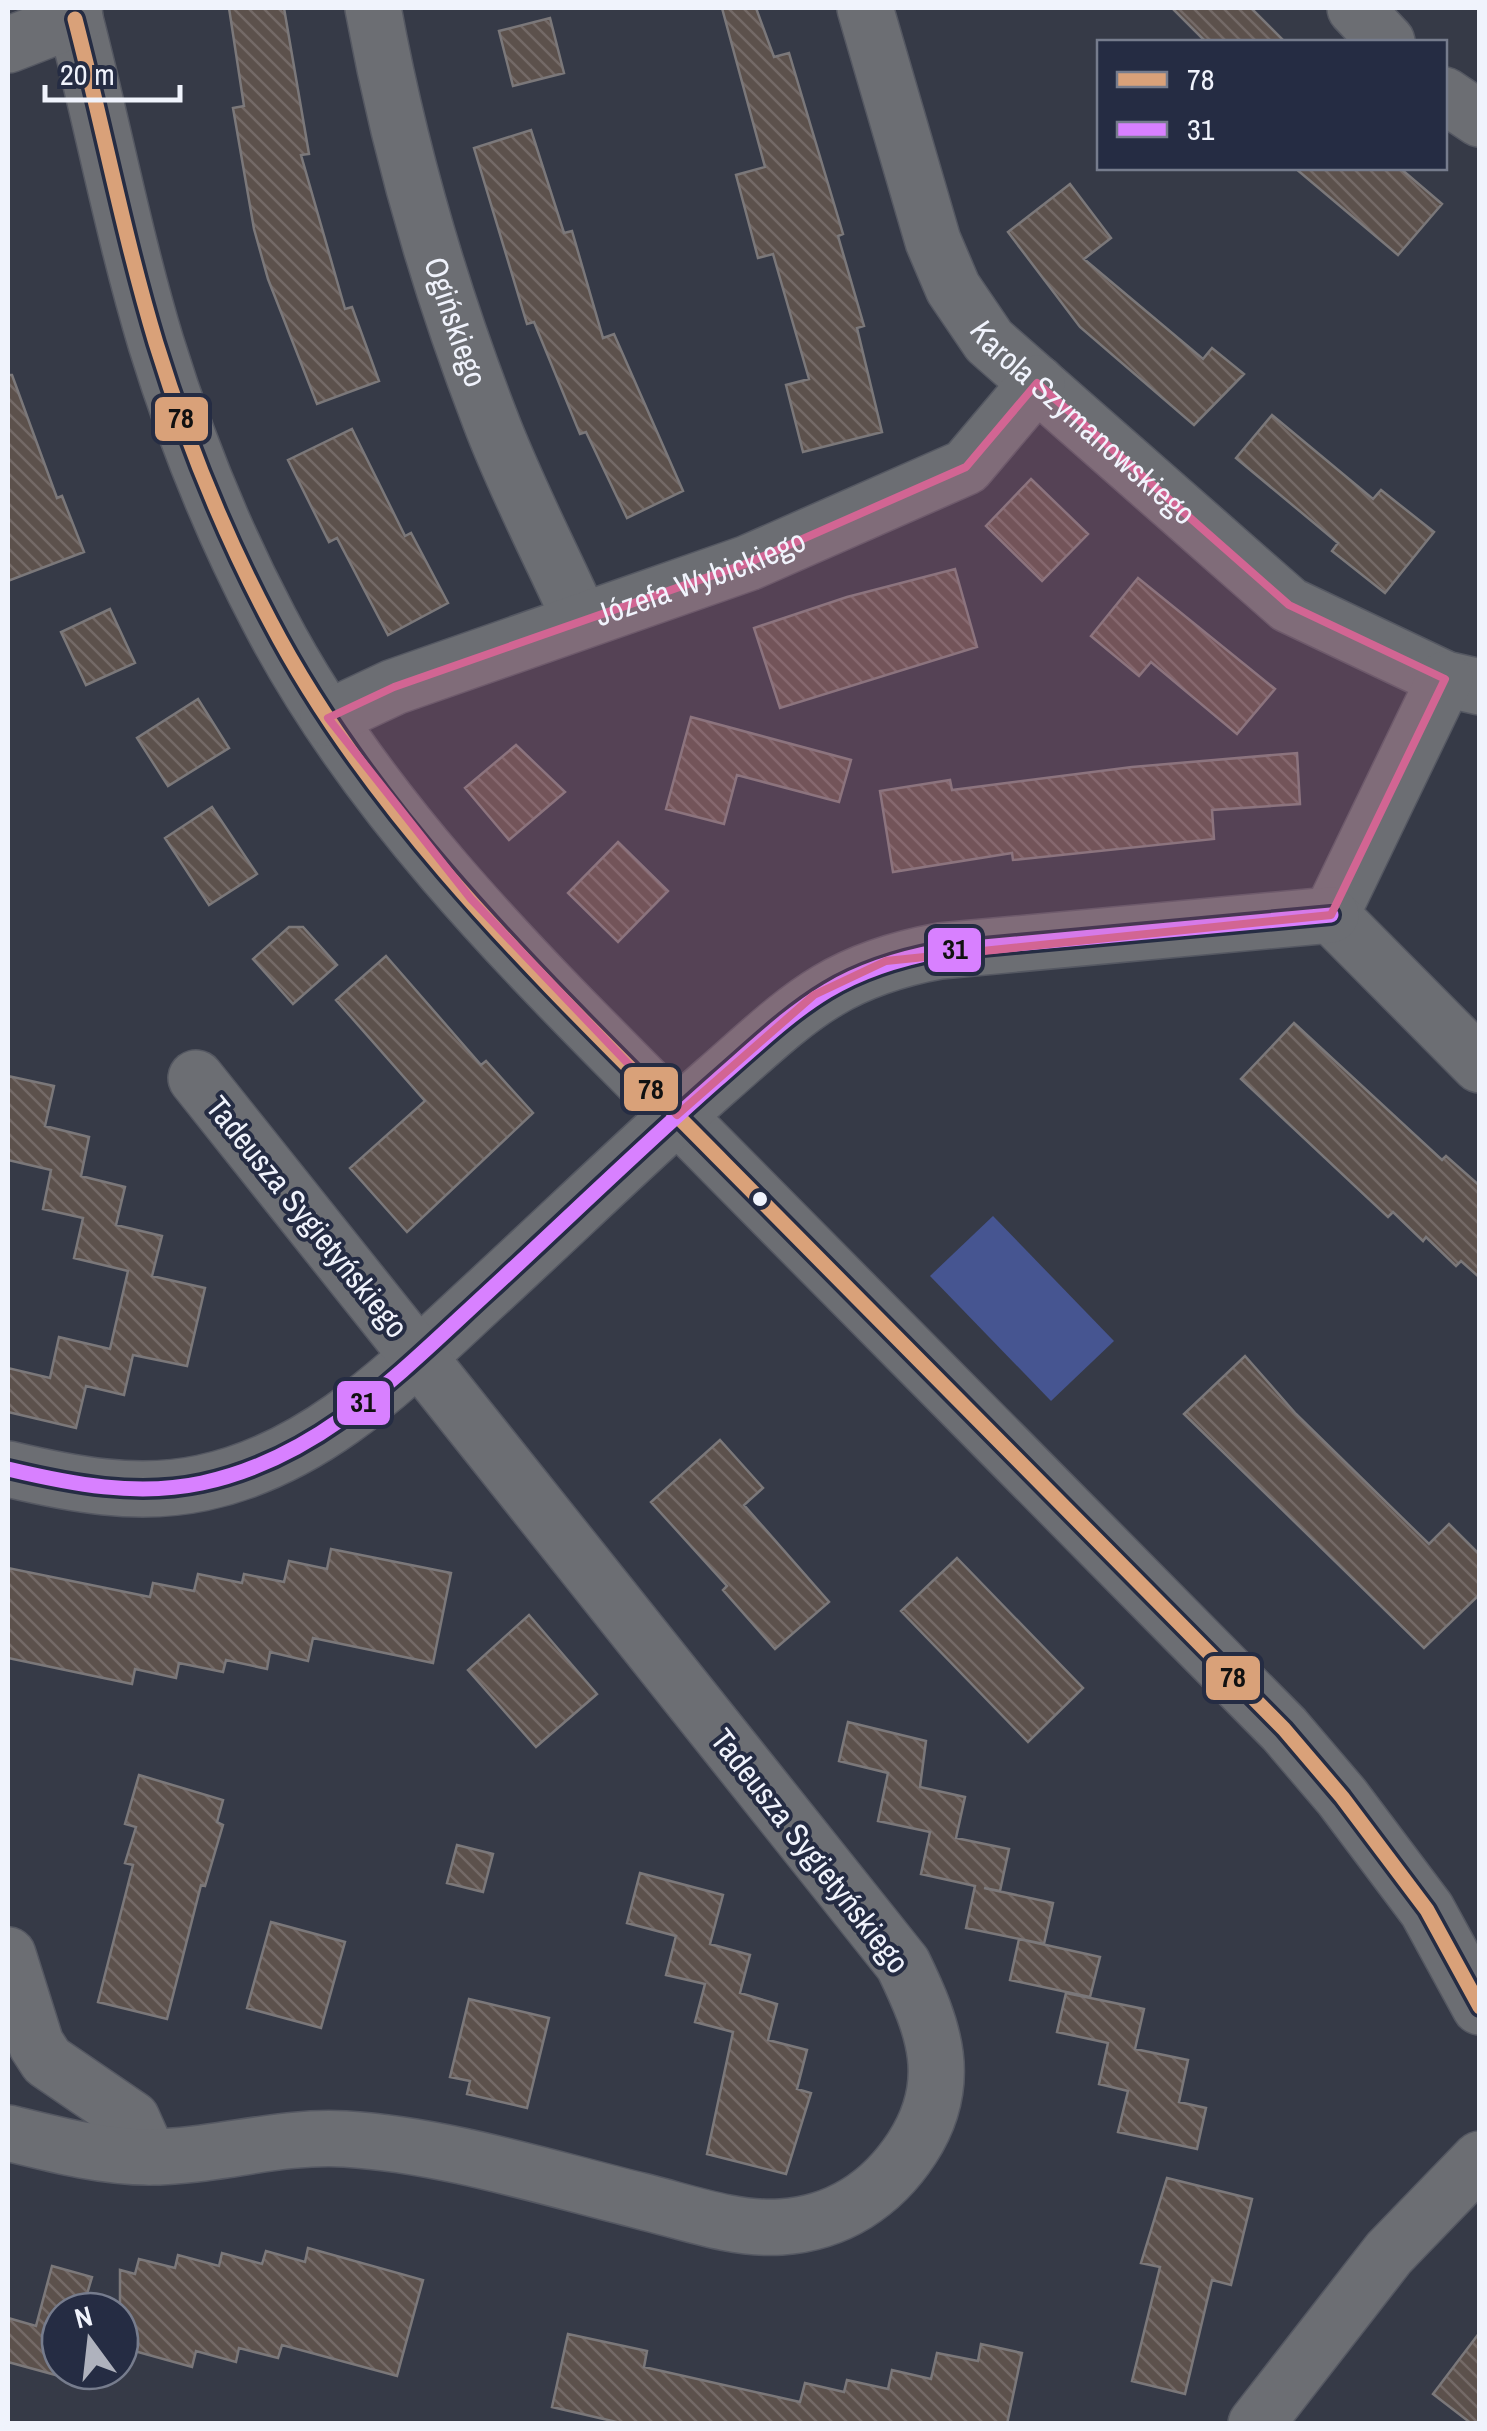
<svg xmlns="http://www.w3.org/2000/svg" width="1487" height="2431" font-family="'Archivo Narrow',sans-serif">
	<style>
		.garden { fill: #465591 }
		.building { fill: url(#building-back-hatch); stroke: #7b787a; stroke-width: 2.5 }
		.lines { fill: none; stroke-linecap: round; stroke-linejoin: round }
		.minor-casing { stroke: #555862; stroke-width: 58 }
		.minor { stroke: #6c6e73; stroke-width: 55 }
		.bus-1-casing { stroke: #252c43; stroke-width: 22 }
		.bus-2-casing { stroke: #252c43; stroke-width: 22 }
		.bus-1 { stroke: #d9a179; stroke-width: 15 }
		.bus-2 { stroke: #d880ff; stroke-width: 15 }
		.marked { fill: #d26593; fill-opacity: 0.2; stroke: #d26593; stroke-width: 8; stroke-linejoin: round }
		.bus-dot { fill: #f0f3fc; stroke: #252c43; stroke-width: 4 }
		.labels { text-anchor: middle; stroke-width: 8; stroke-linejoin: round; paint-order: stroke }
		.street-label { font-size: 32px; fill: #f0f3fc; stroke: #252c43 }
		.line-badge { stroke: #252c43; stroke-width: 4 }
		.pale-badge-label { font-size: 28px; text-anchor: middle; font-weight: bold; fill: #111 }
	</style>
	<defs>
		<pattern id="building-back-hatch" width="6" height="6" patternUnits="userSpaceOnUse" patternTransform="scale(2.5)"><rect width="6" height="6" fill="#5c514c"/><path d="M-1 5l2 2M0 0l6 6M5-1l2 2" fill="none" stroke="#746a67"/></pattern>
	</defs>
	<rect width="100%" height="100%" fill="#363a47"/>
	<path class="garden" d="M993 1216 1114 1341 1051 1401 930 1276Z"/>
	<path class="building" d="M229 8H284L309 154 301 155 345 309 352 307 379 381 317 404 268 279 254 229 233 108 244 106Z
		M722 8H756L774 57 789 53 843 234 838 236 864 326 857 328 882 432 803 452 786 385 809 379 773 254 758 258 736 175 765 167Z
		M1172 8H1251L1285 42H1206Z
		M550 18 564 73 513 86 499 31Z
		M531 130 564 233 572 231 603 338 614 334 683 491 627 518 586 432 580 434 534 322 527 324 474 148Z
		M1295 168H1400L1442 204 1398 255Z
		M1070 184 1111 238 1084 259 1203 359 1212 348 1244 374 1194 425 1080 327 1008 232Z
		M8 375H12L57 498 62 496 84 552 8 581Z
		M1272 415 1373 499 1381 490 1434 532 1385 593 1332 551 1338 543 1236 458Z
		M352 429 405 536 411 533 448 603 388 635 337 538 329 542 288 460Z
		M1031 479 1088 534 1042 581 986 526Z
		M955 569 977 647 780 708 754 628 847 597Z
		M1138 578 1275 689 1237 734 1151 662 1139 676 1091 636Z
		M110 609 135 663 86 685 61 632Z
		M198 699 229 748 168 786 137 738Z
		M691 717 851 760 839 802 737 775 724 824 666 809Z
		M516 745 565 792 509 840 465 788Z
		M1297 753 1300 804 1212 810 1214 839 1013 860 1012 853 893 872 880 791 950 780 952 790 1132 767Z
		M212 807 257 874 209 905 165 838Z
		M618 842 668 891 618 942 568 893Z
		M289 927H303L337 965 293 1004 253 959Z
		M386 956 481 1065 486 1061 533 1113 407 1232 350 1168 425 1101 336 1000Z
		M1294 1023 1442 1160 1446 1156 1480 1186V1278L1461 1261 1456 1266 1426 1237 1423 1241 1393 1212 1388 1217 1241 1079Z
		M8 1076 54 1086 45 1126 89 1137 81 1176 125 1187 116 1225 162 1236 152 1276 205 1288 187 1366 133 1355 124 1395 86 1386 76 1428 8 1412V1368L50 1378 59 1337 110 1349 128 1271 74 1258 83 1218 43 1209 51 1170 8 1160Z
		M1245 1356 1296 1414 1429 1544 1449 1524 1480 1555V1594L1424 1648 1184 1414Z
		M720 1440 763 1488 744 1505 829 1602 775 1649 723 1590 727 1586 651 1502Z
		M331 1549 451 1573 433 1663 313 1638 308 1661 270 1652 267 1669 226 1660 223 1672 179 1663 176 1678 135 1669 132 1684 8 1658V1568L150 1597 153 1583 194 1591 198 1574 242 1583 244 1574 284 1582 289 1561 327 1569Z
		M957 1558 1083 1688 1028 1742 901 1611Z
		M529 1615 597 1694 536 1747 468 1670Z
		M848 1722 926 1741 920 1787 965 1797 956 1838 1009 1849 1000 1891 984 1888 1053 1903 1044 1944 966 1928 975 1886 921 1874 930 1832 878 1821 888 1773 839 1761Z
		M139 1775 223 1800 217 1822 223 1825 205 1886 201 1885 167 2019 98 2002 133 1865 125 1863 136 1827 125 1824Z
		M457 1845 493 1854 483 1892 447 1883Z
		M640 1873 723 1895 710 1944 750 1955 740 1993 777 2004 768 2040 807 2050 797 2089 811 2093 786 2174 707 2154 733 2032 695 2022 705 1984 666 1975 676 1936 627 1923Z
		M271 1922 345 1942 321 2028 247 2008Z
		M1019 1939 1100 1957 1090 1997 1010 1980Z
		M1066 1993 1144 2009 1135 2049 1188 2060 1179 2102 1206 2108 1197 2149 1118 2132 1128 2091 1099 2084 1108 2043 1057 2032Z
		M469 1999 549 2018 527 2108 467 2094 470 2081 450 2077Z
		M1167 2178 1252 2199 1231 2285 1212 2280 1185 2394 1132 2381 1160 2267 1141 2263Z
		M308 2248 423 2280 397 2376 282 2345 278 2358 239 2348 236 2362 196 2351 192 2367 120 2347V2270L135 2274 139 2259 175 2268 178 2255 219 2266 222 2253 262 2264 266 2251 305 2262Z
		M52 2266 92 2277 82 2311H60L63 2377 8 2362V2318L36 2326Z
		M1480 2332V2424H1472L1433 2394Z
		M568 2334 647 2351 644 2367 800 2402 805 2383 844 2392 847 2380 888 2389 892 2370 931 2379 937 2353 978 2361 981 2344 1022 2353 1007 2424H625L552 2407Z"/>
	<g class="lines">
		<g class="minor-casing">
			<g id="minor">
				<path id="s1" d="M373 8C399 149 438 284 490 419 516 488 551 554 581 621"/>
				<path id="s2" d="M865 8 933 241 953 288 989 341 1289 605 1445 679 1480 687"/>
				<path d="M1355 8 1387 42"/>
				<path d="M75 19C103 126 124 237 156 343 185 437 224 534 270 621 379 830 561 997 724 1163 911 1352 1097 1540 1284 1729L1342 1797 1427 1910 1480 2007"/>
				<path d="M8 45 75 19 74 8"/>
				<path d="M1444 95 1480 119"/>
				<path id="s3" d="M328 718 394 687 748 563 966 467 1037 383"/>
				<path d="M1331 915 1445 679"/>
				<path d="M1331 915 1480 1065"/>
				<path d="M8 1469C71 1484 137 1497 202 1483 320 1458 402 1371 488 1292 564 1222 638 1150 716 1081 796 1011 831 971 940 951L1331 915"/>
				<path d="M8 1955 36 2044 47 2061 132 2119 149 2157"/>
				<path d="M8 2133C53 2144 102 2157 149 2157 215 2157 279 2135 345 2139 444 2145 544 2177 641 2201 686 2212 734 2230 781 2227 838 2223 882 2194 912 2148 955 2082 934 2028 903 1964L196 1078"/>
				<path d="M1256 2424 1389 2253 1480 2159"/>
			</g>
		</g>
		<use href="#minor" class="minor"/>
		<g class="bus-1-casing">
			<path id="bus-1" d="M75 19C103 126 124 237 156 343 185 437 224 534 270 621 379 830 561 997 724 1163 911 1352 1097 1540 1284 1729L1342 1797 1427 1910 1480 2007"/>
		</g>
		<g class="bus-2-casing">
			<path id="bus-2" d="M8 1469C71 1484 137 1497 202 1483 320 1458 402 1371 488 1292 564 1222 638 1150 716 1081 796 1011 831 971 940 951L1331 915"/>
		</g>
		<use href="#bus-1" class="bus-1"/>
		<use href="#bus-2" class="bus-2"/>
	</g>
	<path class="marked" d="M1037 383 1289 605 1445 679 1331 915 886 961 814 995 677 1115 471 899 328 718 394 687 748 563 966 467Z"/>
	<circle class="bus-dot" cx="760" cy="1199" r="9"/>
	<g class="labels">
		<g class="street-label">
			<text dy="11" stroke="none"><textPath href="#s1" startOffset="325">Ogińskiego</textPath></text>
			<text dy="11" stroke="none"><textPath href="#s2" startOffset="482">Karola Szymanowskiego</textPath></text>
			<text dy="11" stroke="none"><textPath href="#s3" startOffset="398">Józefa Wybickiego</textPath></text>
			<text transform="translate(307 1217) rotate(51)" y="11">Tadeusza Sygietyńskiego</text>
			<text transform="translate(810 1851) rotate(52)" y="11">Tadeusza Sygietyńskiego</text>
		</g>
	</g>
	<g class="line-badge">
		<rect x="153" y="395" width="57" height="48" rx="10" fill="#d9a179"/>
		<rect x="926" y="926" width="57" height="48" rx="10" fill="#d880ff"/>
		<rect x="622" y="1065" width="58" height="48" rx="10" fill="#d9a179"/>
		<rect x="335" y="1379" width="57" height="48" rx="10" fill="#d880ff"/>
		<rect x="1204" y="1654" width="58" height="48" rx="10" fill="#d9a179"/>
	</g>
	<g class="pale-badge-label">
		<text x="181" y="428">78</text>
		<text x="955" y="959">31</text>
		<text x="651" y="1099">78</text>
		<text x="363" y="1412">31</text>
		<text x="1233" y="1687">78</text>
	</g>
	<rect width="1487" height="2431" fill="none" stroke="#f0f3fc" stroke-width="20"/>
	<rect x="1097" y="40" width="350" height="130" fill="#252c43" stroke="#767c8d" stroke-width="2.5"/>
	<rect x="1117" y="72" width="50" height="15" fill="#d9a179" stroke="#767c8d" stroke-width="2.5"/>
	<text x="1187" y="90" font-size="30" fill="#f0f3fc">78</text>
	<rect x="1117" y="122" width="50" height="15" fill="#d880ff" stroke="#767c8d" stroke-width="2.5"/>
	<text x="1187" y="140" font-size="30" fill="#f0f3fc">31</text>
	<g transform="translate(90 2341) rotate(345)"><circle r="48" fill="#252c43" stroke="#767c8d" stroke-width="2.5"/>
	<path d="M0-8L18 38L0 25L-18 38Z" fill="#afb2bd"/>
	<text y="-15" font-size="28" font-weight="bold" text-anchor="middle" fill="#f0f3fc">N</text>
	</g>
	<path d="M45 85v15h135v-15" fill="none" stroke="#f0f3fc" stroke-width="5"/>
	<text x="60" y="85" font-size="30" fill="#f0f3fc" stroke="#252c43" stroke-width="8" paint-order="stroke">20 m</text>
</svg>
